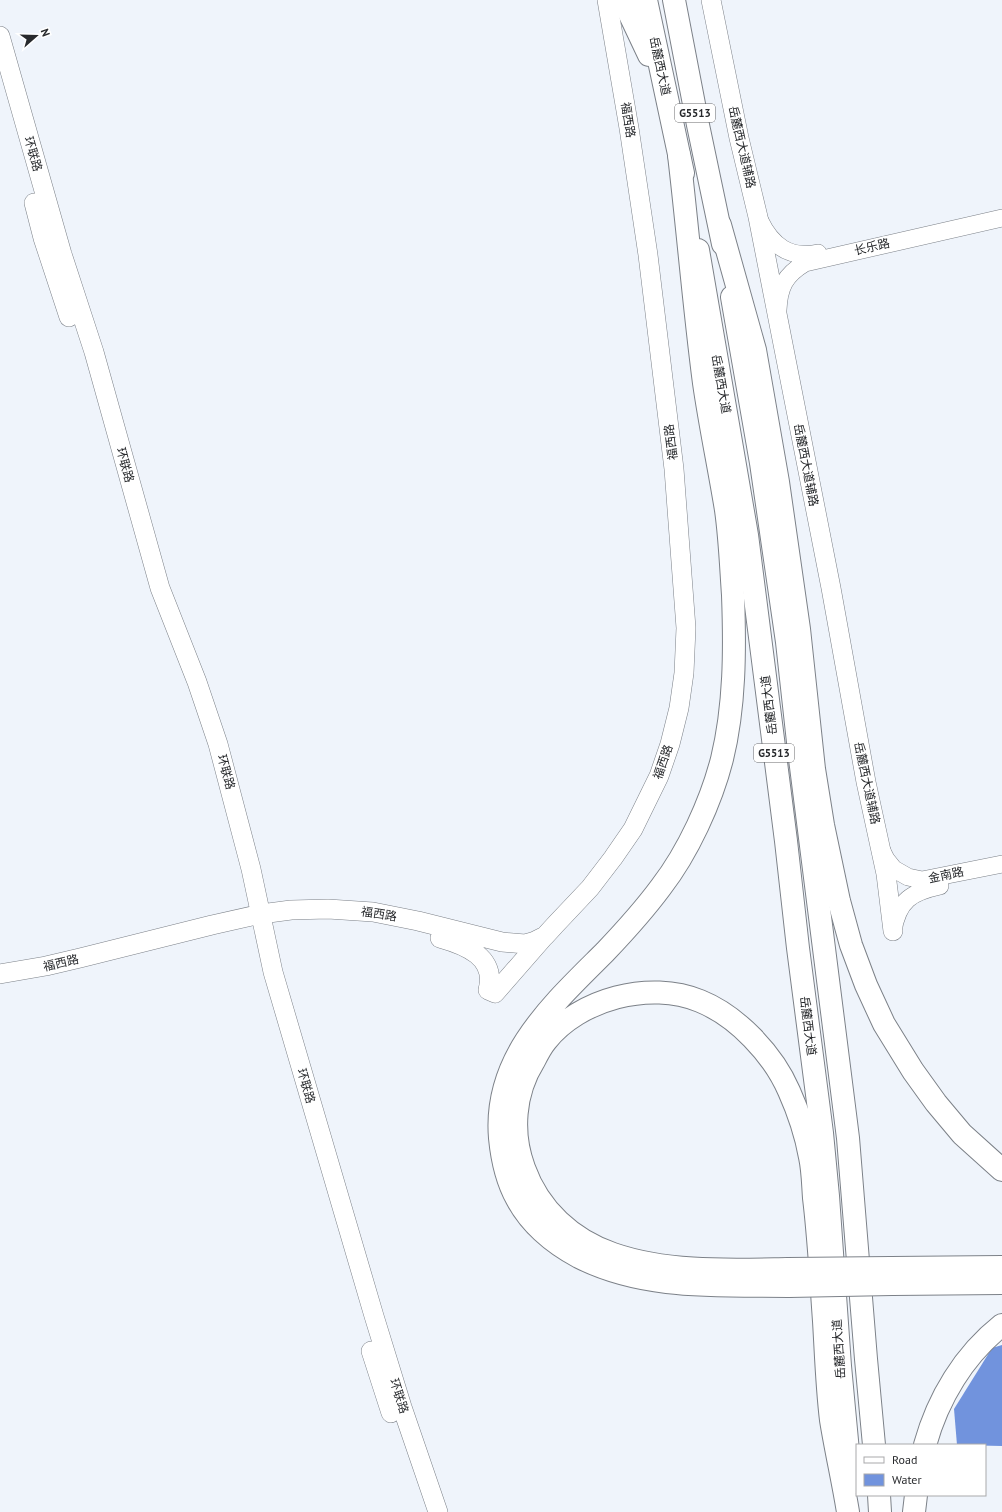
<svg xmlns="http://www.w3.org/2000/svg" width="1002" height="1512" font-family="'PT Sans','Noto Sans SC',sans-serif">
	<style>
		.water { fill: #7193dd }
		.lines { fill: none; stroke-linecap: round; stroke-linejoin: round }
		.tertiary-casing { stroke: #7c8188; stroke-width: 18 }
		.secondary-casing { stroke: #7c8188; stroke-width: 20 }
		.trunk-casing { stroke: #7c8188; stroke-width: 24 }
		.motorway-casing { stroke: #7c8188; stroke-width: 24 }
		.tertiary { stroke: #fff; stroke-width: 17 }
		.secondary { stroke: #fff; stroke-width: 19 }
		.trunk { stroke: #fff; stroke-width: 22 }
		.motorway { stroke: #fff; stroke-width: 22 }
		.motorway-bridge-casing { stroke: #7c8188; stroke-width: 24; stroke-linecap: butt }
		.motorway-bridge { stroke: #fff; stroke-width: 22 }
		.labels { text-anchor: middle; stroke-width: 3; stroke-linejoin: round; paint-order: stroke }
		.shield { fill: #fff; stroke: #68696b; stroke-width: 1 }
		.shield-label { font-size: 11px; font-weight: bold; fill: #27292c }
		.street-label { font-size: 12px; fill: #27292c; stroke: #fff }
	</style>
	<rect width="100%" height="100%" fill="#eff4fb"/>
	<path class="water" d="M1002 1345V1446L957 1445 954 1409 992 1348Z"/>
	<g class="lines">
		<g class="tertiary-casing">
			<path id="tertiary" d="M760 221C772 246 790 259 818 253
				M778 310C779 287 785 275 805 263L1002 218
				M882 851 886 859 894 869 908 877 922 880 1002 864
				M893 931C898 900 912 892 940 886"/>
		</g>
		<g class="secondary-casing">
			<path id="secondary" d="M711 0 739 138 758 217 769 273 831 588 866 782 886 874 893 931
				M0 36 62 254 94 352 160 588 197 682 218 744 251 869 273 972 374 1316 402 1407 438 1512
				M34 203 43 238 69 317
				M440 938C465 945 497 957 488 990L495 993 543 938
				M0 974 46 966 80 958 212 925 261 914 291 910 328 909 373 912 418 921 502 942 525 944 535 941 545 936 556 924 590 888 613 858 633 829 659 776 670 744 679 708 684 673 686 628 674 469 648 255 629 128 607 0
				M371 1351 391 1413"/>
		</g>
		<g class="trunk-casing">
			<path id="trunk" d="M623 0 649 55
				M646 0 683 173
				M674 0 698 125 723 244
				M698 250 747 535 786 841 798 948 822 1133 828 1196 840 1366 851 1483
				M732 297 761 463 787 642 799 751 848 1138 866 1359 874 1445
				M879 1495 880 1512"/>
		</g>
		<g class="motorway-casing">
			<path id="motorway" d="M679 155C688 231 694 307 704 383 710 425 719 467 726 510 730 538 731 567 733 595 735 649 735 706 722 759 711 802 688 852 661 887 644 910 625 931 605 952 553 1004 493 1057 500 1138 502 1159 507 1181 517 1199 531 1225 553 1243 579 1257 644 1290 717 1285 789 1286
				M720 225 755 350 778 482 799 629 814 769 823 825 839 901 851 945 866 985 884 1024 913 1071 936 1103 962 1134 1002 1170
				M891 1268 1002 1267
				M788 1269C731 1270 668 1273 613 1254 572 1240 539 1210 524 1168 511 1133 514 1093 534 1061 537 1055 541 1047 546 1041 579 999 650 980 700 1001 737 1016 773 1054 789 1091 798 1111 806 1135 810 1157 813 1171 813 1185 814 1198 819 1239 821 1280 824 1321 826 1354 827 1387 831 1420 836 1451 843 1481 848 1512
				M892 1284 1002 1283
				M925 1445C938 1398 964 1355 1002 1325
				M914 1512 916 1495"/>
		</g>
		<use href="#tertiary" class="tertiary"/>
		<use href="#secondary" class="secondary"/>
		<use href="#trunk" class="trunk"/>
		<use href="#motorway" class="motorway"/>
		<g class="motorway-bridge-casing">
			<path id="motorway-bridge" d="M788 1269 891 1268
				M789 1286 892 1284"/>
		</g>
		<use href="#motorway-bridge" class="motorway-bridge"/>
	</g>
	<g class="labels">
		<g class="shield">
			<rect x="675" y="104" width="40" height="18" rx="3"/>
			<rect x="754" y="744" width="40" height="18" rx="3"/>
		</g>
		<g class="shield-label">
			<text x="695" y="117">G5513</text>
			<text x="774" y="757">G5513</text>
		</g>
		<g class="street-label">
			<text transform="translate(660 66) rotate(78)" y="4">岳麓西大道</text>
			<text transform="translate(628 120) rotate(81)" y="4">福西路</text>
			<text transform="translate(742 147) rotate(77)" y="4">岳麓西大道辅路</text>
			<text transform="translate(33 154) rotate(74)" y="4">环联路</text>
			<text transform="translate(872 247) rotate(-13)" y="4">长乐路</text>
			<text transform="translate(721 384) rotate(80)" y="4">岳麓西大道</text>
			<text transform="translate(671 442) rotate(-97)" y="4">福西路</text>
			<text transform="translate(125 465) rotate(75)" y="4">环联路</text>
			<text transform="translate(806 465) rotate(79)" y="4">岳麓西大道辅路</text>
			<text transform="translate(769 705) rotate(-97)" y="4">岳麓西大道</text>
			<text transform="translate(663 762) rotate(-71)" y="4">福西路</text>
			<text transform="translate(226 772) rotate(75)" y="4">环联路</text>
			<text transform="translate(867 783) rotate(78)" y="4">岳麓西大道辅路</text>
			<text transform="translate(946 875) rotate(-12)" y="4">金南路</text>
			<text transform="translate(379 914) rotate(9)" y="4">福西路</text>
			<text transform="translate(61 963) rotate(-13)" y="4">福西路</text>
			<text transform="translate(808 1026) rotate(83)" y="4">岳麓西大道</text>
			<text transform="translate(306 1086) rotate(74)" y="4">环联路</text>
			<text transform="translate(839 1349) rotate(-94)" y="4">岳麓西大道</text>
			<text transform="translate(399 1396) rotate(72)" y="4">环联路</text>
		</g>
	</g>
	<rect x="856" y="1444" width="130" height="52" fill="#ffffff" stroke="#a9a9ab"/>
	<rect x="864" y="1457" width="20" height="6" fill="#ffffff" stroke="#a9a9ab"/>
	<text x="892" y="1464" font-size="12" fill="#27292c">Road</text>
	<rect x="864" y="1474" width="20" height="12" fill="#7193dd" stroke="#a9a9ab"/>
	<text x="892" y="1484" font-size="12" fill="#27292c">Water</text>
	<g transform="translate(36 36) rotate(70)" stroke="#ffffff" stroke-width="3" paint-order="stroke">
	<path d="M0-3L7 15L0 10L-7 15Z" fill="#27292c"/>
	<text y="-6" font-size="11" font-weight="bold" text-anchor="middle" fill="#27292c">N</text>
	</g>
</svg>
